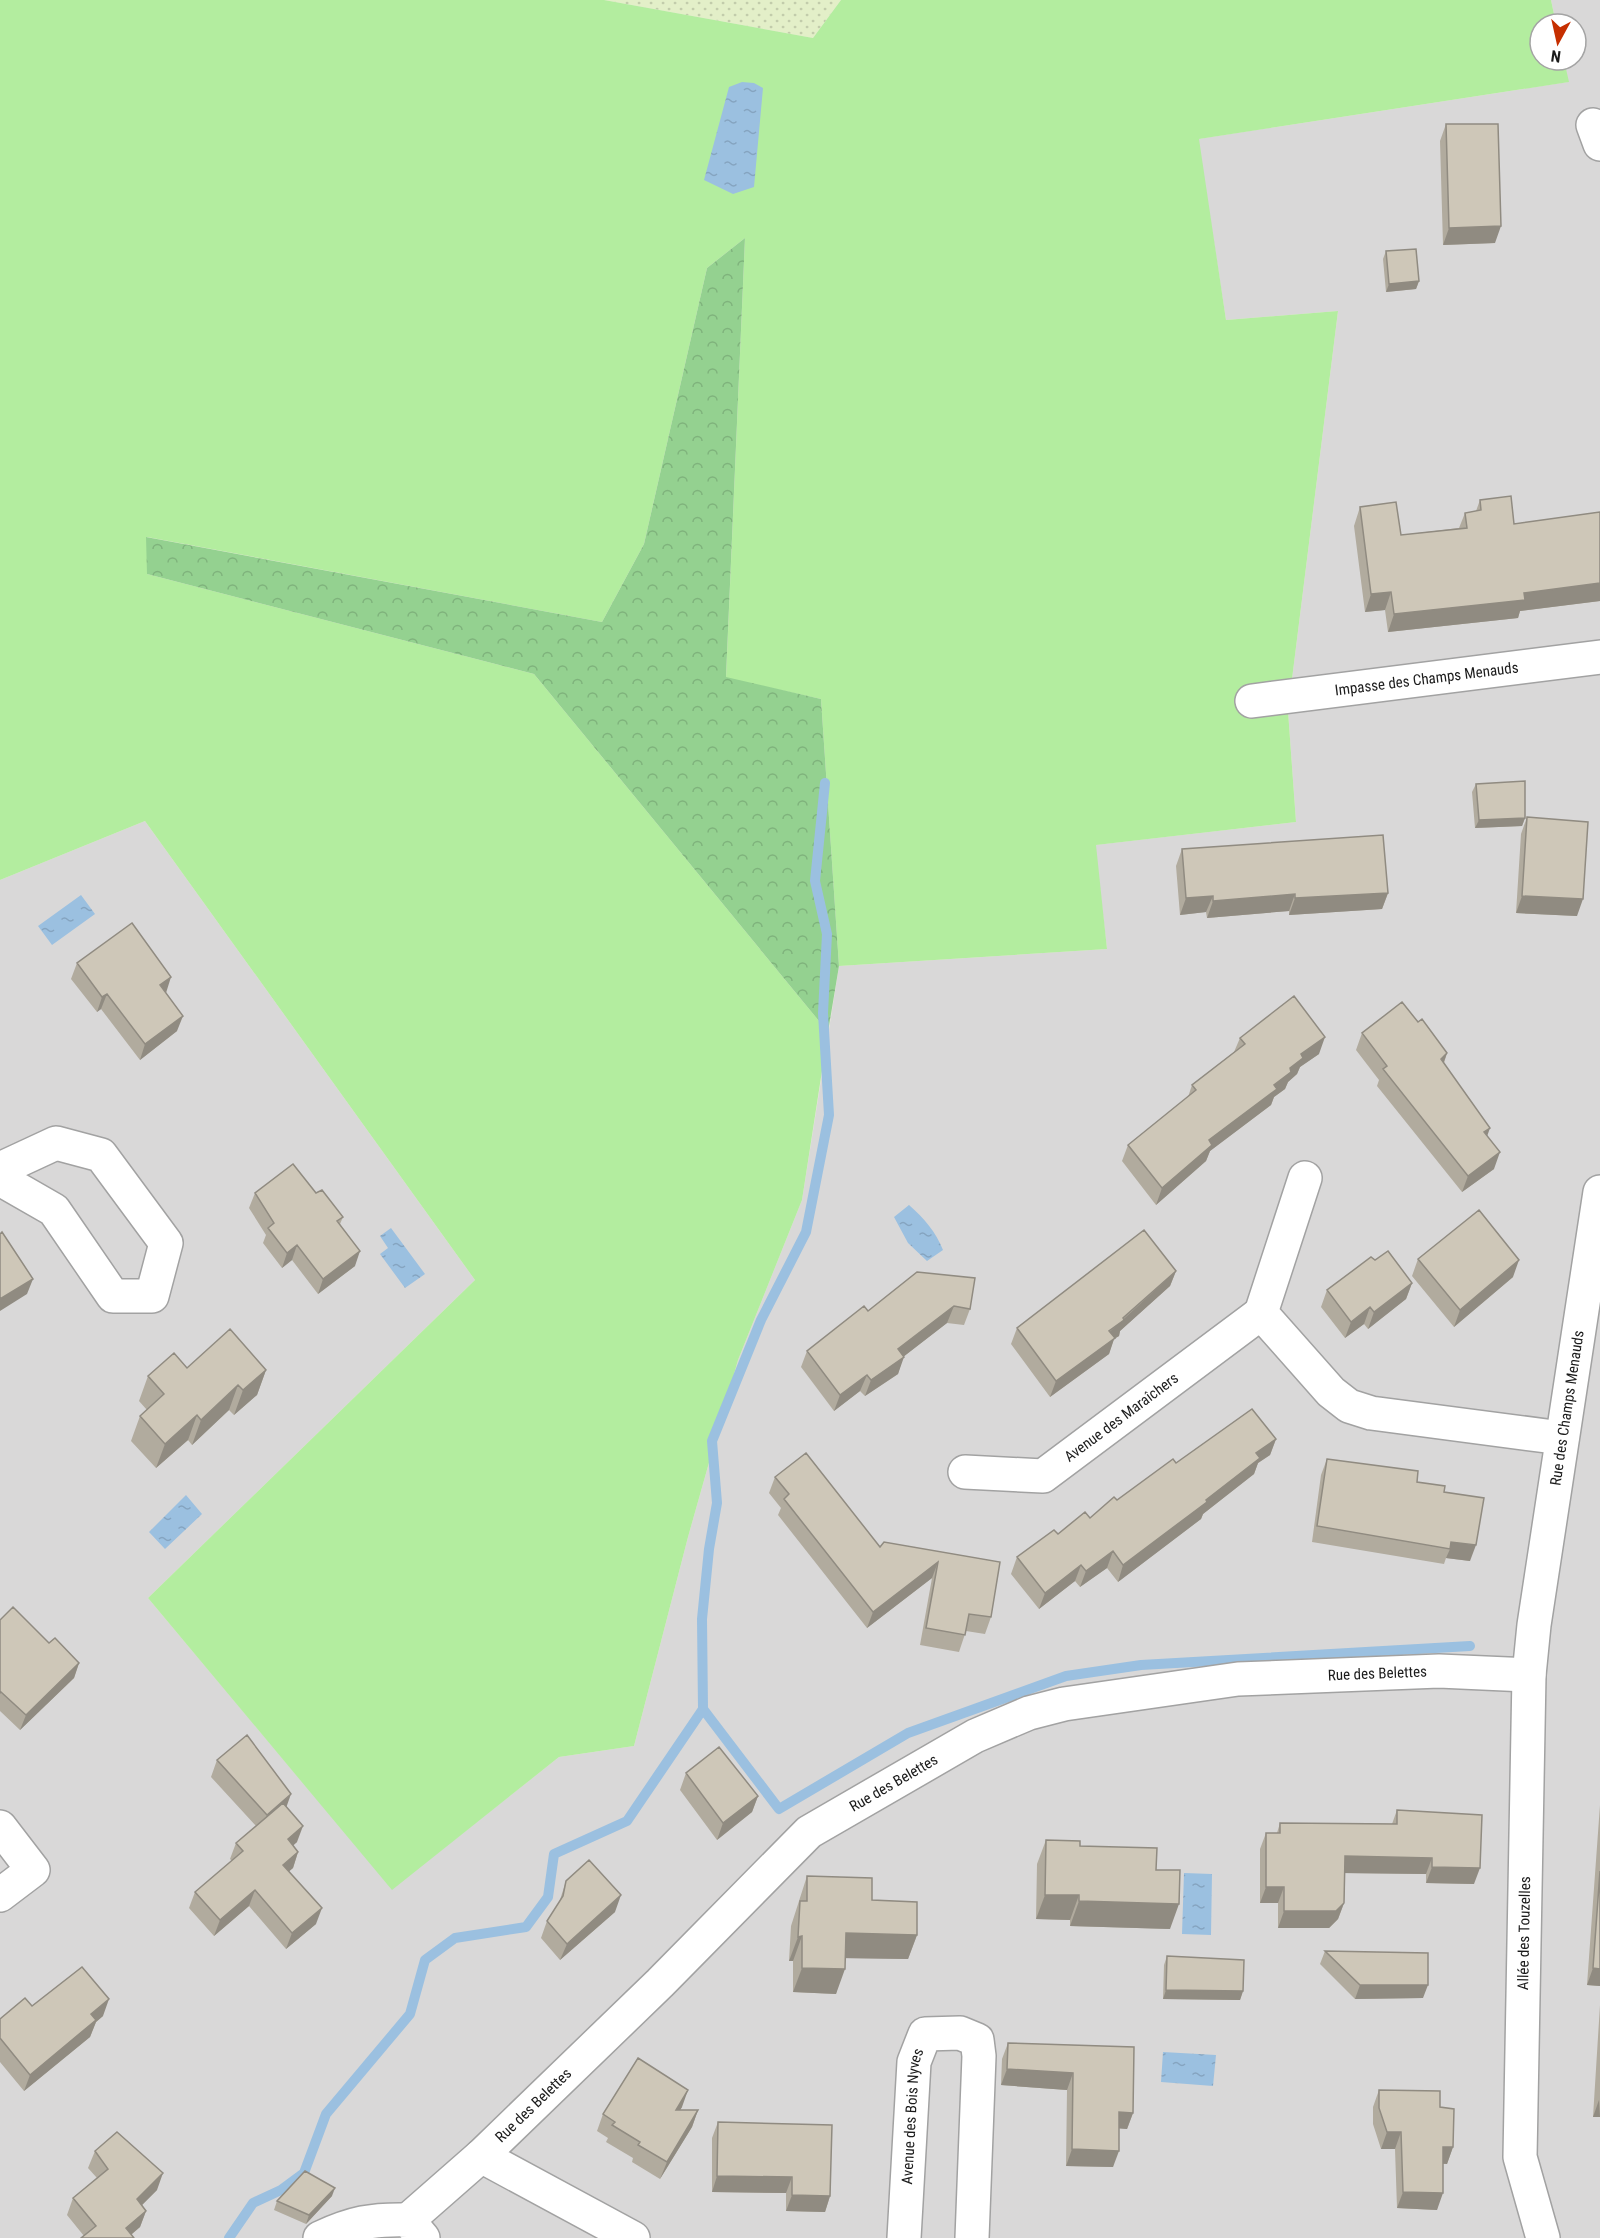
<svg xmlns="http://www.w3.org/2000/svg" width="1600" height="2238" font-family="'Roboto Condensed',sans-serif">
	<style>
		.residential { fill: #d9d8d8 }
		.farmland { fill: url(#farmland-dots) }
		.grass { fill: #b3ed9f }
		.forest { fill: url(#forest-crowns) }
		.water { fill: url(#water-ripples) }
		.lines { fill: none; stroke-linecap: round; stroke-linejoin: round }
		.stream { stroke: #9bc0e0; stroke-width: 10 }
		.minor-casing { stroke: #a2a2a2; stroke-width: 36 }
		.minor { stroke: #fff; stroke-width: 33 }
		.wall { fill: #b1ab9e }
		.shaded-wall { fill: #908b81 }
		.building { fill: #cec7b8; stroke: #908b81; stroke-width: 1.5 }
		.labels { text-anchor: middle; stroke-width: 4.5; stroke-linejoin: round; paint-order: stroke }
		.street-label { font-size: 15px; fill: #1b1b1b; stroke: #fff }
	</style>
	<defs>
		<pattern id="farmland-dots" width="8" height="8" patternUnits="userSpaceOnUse" patternTransform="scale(1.5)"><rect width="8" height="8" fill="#e3efc8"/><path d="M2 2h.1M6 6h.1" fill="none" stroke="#c2ccab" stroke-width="1.8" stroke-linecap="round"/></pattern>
		<pattern id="forest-crowns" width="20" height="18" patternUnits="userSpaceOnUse" patternTransform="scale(1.5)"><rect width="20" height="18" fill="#94d190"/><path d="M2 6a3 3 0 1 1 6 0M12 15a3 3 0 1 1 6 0" fill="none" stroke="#7fb37c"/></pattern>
		<pattern id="water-ripples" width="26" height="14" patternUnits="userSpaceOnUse" patternTransform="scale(1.5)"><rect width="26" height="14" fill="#9bc0e0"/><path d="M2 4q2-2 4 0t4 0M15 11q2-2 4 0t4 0" fill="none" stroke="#85a4c0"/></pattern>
	</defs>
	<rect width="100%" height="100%" fill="#eeecdf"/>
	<path class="residential" d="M1551 0H1600V2238H0V880L145 821 475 1280 148 1598 392 1889 559 1757 634 1746 688 1537 738 1360 802 1200 839 966 1107 949 1095 845 1296 822 1288 711 1338 311 1226 320 1198 139 1568 82 1564 60H1576V24H1556Z"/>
	<path class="farmland" d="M604 0H841L813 38Z"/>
	<path class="grass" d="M0 0H604L813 38 841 0H1551L1556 24H1540V60H1564L1569 82 1199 139 1226 320 1338 311 1288 711 1296 822 1096 845 1107 949 839 966 821 699 726 678 745 238 707 268 644 544 602 622 147 537V574L534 674 828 1032 802 1200 738 1360 688 1537 634 1746 559 1757 392 1890 148 1598 475 1280 145 821 0 880Z"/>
	<path class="forest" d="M745 238 726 677 821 699 839 966 828 1032 534 674 147 574 146 537 602 622 644 544 707 268Z"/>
	<path class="water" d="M742 82 754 83 763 88 754 187 733 194 704 180 729 87Z
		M81 895 95 914 52 945 38 926Z
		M909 1205C924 1218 936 1232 943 1250L927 1261 908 1243 894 1217Z
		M391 1228 425 1274 405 1288 380 1254 388 1248 380 1236Z
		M186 1495 202 1514 165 1549 149 1532Z
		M1184 1873 1212 1874 1211 1935 1182 1934Z
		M1163 2052 1216 2055 1213 2086 1161 2082Z"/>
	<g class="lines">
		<path class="stream" d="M703 1709 702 1619 709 1549 717 1503 712 1441 761 1320 806 1232 829 1115 823 1013 827 934 815 881 825 783
			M229 2238 253 2203 281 2190 304 2173 326 2114 410 2014 425 1960 455 1938 526 1927 548 1897 554 1854 627 1821 703 1709 779 1809 908 1733 1066 1676 1141 1665 1470 1646"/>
		<g class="minor-casing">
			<g id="minor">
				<path d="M1593 125 1600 144"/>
				<path id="s1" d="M1252 701 1600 657"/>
				<path d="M0 1169 56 1143 101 1155 166 1243 152 1296H113L54 1210 0 1179"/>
				<path d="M1305 1178 1261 1313 1331 1392 1349 1406 1371 1413 1562 1438"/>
				<path id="s2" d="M965 1472 1043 1476 1261 1313"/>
				<path d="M0 1827 33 1870 0 1895"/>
				<path d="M481 2156 633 2238"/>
				<path id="s3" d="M408 2220 481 2156 660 1983 809 1832 975 1736 1029 1713 1064 1704 1238 1679 1439 1671 1529 1675"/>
				<path d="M320 2238C352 2223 372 2219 408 2220L423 2238"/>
				<path id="s4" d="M904 2238 914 2062 925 2034 960 2033 977 2040 979 2056 972 2238"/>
				<path id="s5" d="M1543 2238 1520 2157 1529 1675 1534 1625 1600 1192"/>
			</g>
		</g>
		<use href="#minor" class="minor"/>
	</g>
	<path class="wall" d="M1446 124 1495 243 1443 245 1440 141Z
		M1386 251 1419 281 1416 289 1386 292 1383 259Z
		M1480 500 1514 524 1600 512V601L1520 611 1518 618 1388 632 1385 610 1365 612 1354 526 1360 507 1401 535 1459 528 1465 513 1476 511Z
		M1476 784 1525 818 1522 826 1475 828 1472 792Z
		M1527 817 1577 916 1516 913 1521 834Z
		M1182 849 1388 893 1382 909 1289 915V911L1207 918 1206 912 1180 915 1176 866Z
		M77 963 166 993 177 1031 140 1060 101 1009 97 1012 71 979Z
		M1362 1033 1447 1053 1444 1063 1487 1136 1494 1169 1462 1192 1377 1086 1379 1080 1356 1050Z
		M1240 1038 1319 1054 1300 1067 1297 1074 1288 1082 1285 1089 1274 1097 1271 1105 1210 1151 1206 1161 1156 1205 1122 1161 1128 1145 1188 1097 1192 1085 1234 1052Z
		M255 1193H316L343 1217 340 1224 355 1266 318 1294 292 1260 282 1268 263 1243 266 1235 249 1208Z
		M1418 1259 1513 1277 1454 1327 1412 1276Z
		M1375 1260 1412 1283 1406 1299 1368 1329 1364 1324 1345 1338 1321 1307 1327 1290Z
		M1176 1271 1170 1286 1120 1331 1119 1336 1114 1339 1109 1354 1050 1397 1011 1344 1017 1328Z
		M917 1272 970 1309 964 1325 947 1323 903 1357 898 1374 865 1396 860 1391 834 1411 801 1367 807 1351 868 1311Z
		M187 1368 266 1370 257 1395 234 1415 229 1410 192 1445 188 1440 156 1468 131 1441 140 1416 147 1410 139 1401 148 1376Z
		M1276 1439 1270 1455 1258 1463 1254 1474 1203 1514 1201 1519 1118 1582 1107 1568 1080 1587 1075 1581 1039 1609 1011 1574 1017 1557 1058 1534 1090 1518 1176 1463Z
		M1327 1459 1417 1482 1444 1492 1470 1561 1446 1558 1444 1564 1312 1542 1321 1475Z
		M775 1477 880 1547 1000 1562 991 1617 985 1634 966 1631 959 1652 920 1645 932 1578 867 1628 778 1515 781 1508 769 1493Z
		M0 1620 49 1643 79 1663 74 1678 20 1730 0 1711Z
		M217 1760 286 1807 297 1842 293 1845 298 1852 293 1868 289 1871 316 1924 286 1949 249 1906 214 1936 189 1908 195 1892 232 1861 230 1859 236 1843 256 1826 211 1777Z
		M686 1773 758 1796 752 1812 717 1840 680 1790Z
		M1600 1805V1986L1587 1985Z
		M1397 1810 1474 1884 1426 1883V1874L1345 1873 1344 1903 1338 1919 1329 1928H1278V1903H1260V1849L1266 1833H1277L1280 1823 1392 1824Z
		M1046 1840 1080 1846 1156 1870 1170 1929 1070 1926V1920L1036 1919 1037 1864Z
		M807 1876 872 1900 917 1935 908 1959 845 1958 836 1994 793 1992V1961H789L791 1926Z
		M566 1881 615 1912 560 1960 541 1938 547 1921 559 1903Z
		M1325 1951 1423 1998 1355 1999 1320 1964Z
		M1167 1956 1243 1991 1240 2000 1163 1999 1164 1965Z
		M1600 2005V2117H1593Z
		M32 2006 103 2016 96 2022 90 2037 24 2091 0 2062V2019Z
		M1008 2043 1134 2047 1133 2113 1127 2129 1119 2128 1113 2167 1066 2166 1067 2090 1001 2085 1002 2059Z
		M1379 2090 1440 2107 1453 2147 1447 2164H1443L1437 2210 1397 2208 1395 2149H1381L1373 2124V2107Z
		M682 2107 680 2110H698L692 2127 660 2179 632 2162 633 2158 606 2142 608 2138 597 2131 603 2114Z
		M718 2122 830 2196 825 2212 786 2211V2193L712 2192V2138Z
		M95 2151 157 2190 142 2205 146 2211 140 2227 131 2235 84 2236 67 2215 73 2198 97 2178 88 2168Z
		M332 2196 306 2224 274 2210 277 2201Z"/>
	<path class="shaded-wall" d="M1501 226 1495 243 1443 245 1449 228Z
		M1419 281 1416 289 1386 292 1389 284Z
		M1600 583V601L1520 611 1518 618 1388 632 1394 614 1524 593Z
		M1391 592 1385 610 1365 612 1371 594Z
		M1525 818 1522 826 1475 828 1479 820Z
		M1388 893 1382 909 1289 915 1295 898Z
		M1295 894 1289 911 1207 918 1213 901Z
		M1213 896 1206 912 1180 915 1186 898Z
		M1522 896 1583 899 1577 916 1516 913Z
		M171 977 166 993 160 985Z
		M107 994 101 1009 97 1012 102 997Z
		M183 1016 177 1031 140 1060 145 1044Z
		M1325 1037 1319 1054 1300 1067 1297 1074 1288 1082 1285 1089 1274 1097 1271 1105 1210 1151 1206 1161 1156 1205 1162 1188 1209 1140 1274 1085 1290 1068 1301 1054Z
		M1447 1053 1441 1070V1059Z
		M1490 1128 1484 1145V1132Z
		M1500 1152 1494 1169 1462 1192 1468 1176Z
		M297 1245 292 1260 282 1268 287 1253Z
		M360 1251 355 1266 318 1294 323 1279Z
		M1519 1260 1513 1277 1454 1327 1460 1310Z
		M1176 1271 1170 1286 1120 1331 1119 1336 1114 1339 1109 1354 1050 1397 1056 1381Z
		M33 1279 27 1294 0 1311V1299Z
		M1412 1283 1406 1299 1368 1329 1374 1312Z
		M954 1306 947 1323 894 1364 904 1357 898 1374 865 1396 871 1380 898 1349Z
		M1370 1307 1364 1324 1345 1338 1351 1322Z
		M266 1370 257 1395 234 1415 243 1390Z
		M867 1375 860 1391 834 1411 840 1395Z
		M238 1385 229 1410 192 1445 201 1420Z
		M197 1415 188 1440 156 1468 165 1444Z
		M1276 1439 1270 1455 1258 1463 1254 1474 1203 1514 1201 1519 1118 1582 1123 1565 1206 1500 1256 1453Z
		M1451 1542 1476 1545 1470 1561 1446 1558 1450 1549Z
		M1113 1551 1107 1568 1080 1587 1086 1571Z
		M938 1562 932 1578 867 1628 873 1612Z
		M1081 1565 1075 1581 1039 1609 1045 1593Z
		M79 1663 74 1678 20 1730 26 1715Z
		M291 1794 285 1811 261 1831 267 1815Z
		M758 1796 752 1812 717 1840 723 1823Z
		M303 1826 297 1842 283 1855 288 1839Z
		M298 1852 293 1868 278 1881 283 1865Z
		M1345 1856 1432 1858 1426 1874 1339 1873Z
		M1432 1867 1480 1868 1474 1884 1426 1883Z
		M1266 1887H1284L1278 1903H1260Z
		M255 1890 249 1906 214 1936 220 1920Z
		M621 1895 615 1912 560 1960 567 1944Z
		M1045 1895H1079L1070 1920 1036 1919Z
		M1079 1901 1179 1904 1170 1929 1070 1926Z
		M1344 1903 1338 1919 1329 1928H1278L1284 1911Z
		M322 1908 316 1924 286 1949 292 1933Z
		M846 1933 917 1935 908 1959 837 1958Z
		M802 1936 793 1961H789L798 1937Z
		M802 1968 845 1969 836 1994 793 1992Z
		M1593 1968 1600 1969V1986L1587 1985Z
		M1360 1985H1428L1423 1998 1355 1999Z
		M1166 1990 1243 1991 1240 2000 1163 1999Z
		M109 1999 103 2016 96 2022 90 2037 24 2091 30 2075 91 2014Z
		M1007 2069 1073 2073 1067 2090 1001 2085Z
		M688 2090 682 2107 670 2127 676 2110Z
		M1599 2100 1600 2117H1593Z
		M698 2110 692 2127 660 2179 667 2162Z
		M1119 2112 1133 2113 1127 2129 1113 2128Z
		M1387 2132H1401L1395 2149H1381Z
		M1443 2147H1453L1447 2164 1437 2163Z
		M1072 2149 1119 2151 1113 2167 1066 2166Z
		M163 2173 157 2190 131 2216 137 2199Z
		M717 2176 792 2177 786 2193 712 2192Z
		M335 2188 332 2196 306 2224 309 2215Z
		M1403 2192 1443 2193 1437 2210 1397 2208Z
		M792 2195 830 2196 825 2212 786 2211Z
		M146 2211 140 2227 127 2238 126 2228Z"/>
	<path class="building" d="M1446 124H1498L1501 226 1449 228Z
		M1416 249 1419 281 1389 284 1386 251Z
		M1511 496 1514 524 1600 512V583L1524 593 1525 600 1394 614 1391 592 1371 594 1360 507 1396 502 1401 535 1467 528 1465 513 1481 510 1480 500Z
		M1525 781V818L1479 820 1476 784Z
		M1527 817 1588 822 1583 899 1522 896Z
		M1383 835 1388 893 1295 898V894L1213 901V896L1186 898 1182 849Z
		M132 923 171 977 160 985 183 1016 145 1044 107 994 102 997 77 963Z
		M1294 996 1325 1037 1301 1054 1303 1058 1290 1068 1291 1072 1274 1085 1277 1089 1209 1140 1212 1145 1162 1188 1128 1145 1196 1090 1192 1085 1245 1044 1240 1038Z
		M1402 1002 1418 1022 1422 1019 1447 1053 1441 1059 1490 1128 1484 1132 1500 1152 1468 1176 1383 1069 1387 1066 1362 1033Z
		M293 1164 316 1193 322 1190 343 1217 337 1221 360 1251 323 1279 297 1245 287 1253 268 1228 274 1223 255 1193Z
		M1479 1210 1519 1260 1460 1310 1418 1259Z
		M1144 1230 1176 1271 1123 1318 1124 1320 1109 1331 1115 1338 1056 1381 1017 1328Z
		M2 1232 33 1279 0 1299V1234Z
		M1388 1251 1412 1283 1374 1312 1370 1307 1351 1322 1327 1290 1371 1257 1375 1260Z
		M917 1272 975 1278 970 1309 954 1306 898 1349 904 1357 871 1380 867 1375 840 1395 807 1351 864 1306 868 1311Z
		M230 1329 266 1370 243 1390 238 1385 201 1420 197 1415 165 1444 140 1416 164 1394 148 1376 174 1353 187 1368Z
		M1252 1409 1276 1439 1256 1453 1260 1458 1206 1500 1207 1502 1123 1565 1113 1551 1086 1571 1081 1565 1045 1593 1017 1557 1054 1530 1058 1534 1085 1512 1090 1518 1114 1497 1117 1500 1173 1459 1176 1463Z
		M806 1453 880 1547 884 1542 1000 1562 991 1617 969 1614 965 1635 926 1628 938 1562 873 1612 784 1499 789 1494 775 1477Z
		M1327 1459 1418 1471 1417 1482 1445 1486 1444 1492 1484 1498 1476 1545 1451 1542 1450 1549 1317 1526Z
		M13 1607 49 1643 55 1638 79 1663 26 1715 1 1692 0 1693V1620Z
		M247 1735 291 1794 267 1815 217 1760Z
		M719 1747 758 1796 723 1823 686 1773Z
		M283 1803 303 1826 288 1839 298 1852 283 1865 322 1908 292 1933 255 1890 220 1920 195 1892 243 1851 236 1843Z
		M1397 1810 1482 1815 1480 1868 1432 1867V1858L1345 1856 1344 1903 1336 1911H1284V1887H1266V1833H1280V1823L1397 1824Z
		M1046 1840 1080 1841V1846L1157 1848 1156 1870H1180L1179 1904 1079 1901V1895H1045Z
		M589 1860 621 1895 567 1944 547 1921 563 1896 566 1881Z
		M1600 1871V1969L1593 1968Z
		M807 1876 872 1878V1900L917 1902V1935L846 1933 845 1969 802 1968V1936L798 1937 800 1901H807Z
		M1325 1951 1428 1953V1985H1360Z
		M1167 1956 1244 1960 1243 1991 1166 1990Z
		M82 1967 109 1999 91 2014 96 2020 30 2075 0 2038V2019L25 1998 32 2006Z
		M1008 2043 1134 2047 1133 2113 1119 2112V2151L1072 2149 1073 2073 1007 2069Z
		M638 2058 688 2090 676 2110H698L667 2162 638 2145 640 2142 612 2125 615 2122 603 2114Z
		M1379 2090 1440 2091V2107L1454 2109 1453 2147H1443V2193L1403 2192 1401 2132H1387L1379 2108Z
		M718 2122 832 2125 830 2196 792 2195V2177L717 2176Z
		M117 2132 163 2173 137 2199 146 2211 126 2228 134 2238H81L96 2226 73 2198 108 2169 95 2151Z
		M305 2171 335 2188 309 2215 277 2201Z"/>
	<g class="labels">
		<g class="street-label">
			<text dy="5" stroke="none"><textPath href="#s1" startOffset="176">Impasse des Champs Menauds</textPath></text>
			<text dy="5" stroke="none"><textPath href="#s5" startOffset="836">Rue des Champs Menauds</textPath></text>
			<text dy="5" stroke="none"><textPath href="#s2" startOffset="176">Avenue des Maraîchers</textPath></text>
			<text dy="5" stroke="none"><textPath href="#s3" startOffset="1160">Rue des Belettes</textPath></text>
			<text dy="5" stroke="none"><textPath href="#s3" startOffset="656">Rue des Belettes</textPath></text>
			<text dy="5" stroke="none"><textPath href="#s5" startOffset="308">Allée des Touzelles</textPath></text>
			<text dy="5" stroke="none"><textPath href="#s3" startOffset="170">Rue des Belettes</textPath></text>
			<text dy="5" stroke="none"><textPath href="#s4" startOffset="122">Avenue des Bois Nyves</textPath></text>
		</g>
	</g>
	<g transform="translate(1558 42) rotate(188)"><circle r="28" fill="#ffffff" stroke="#a4a4a4" stroke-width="1.5"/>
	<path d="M0-4.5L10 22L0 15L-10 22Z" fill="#c62f00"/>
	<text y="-9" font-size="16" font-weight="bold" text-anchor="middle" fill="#1b1b1b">N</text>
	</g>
</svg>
